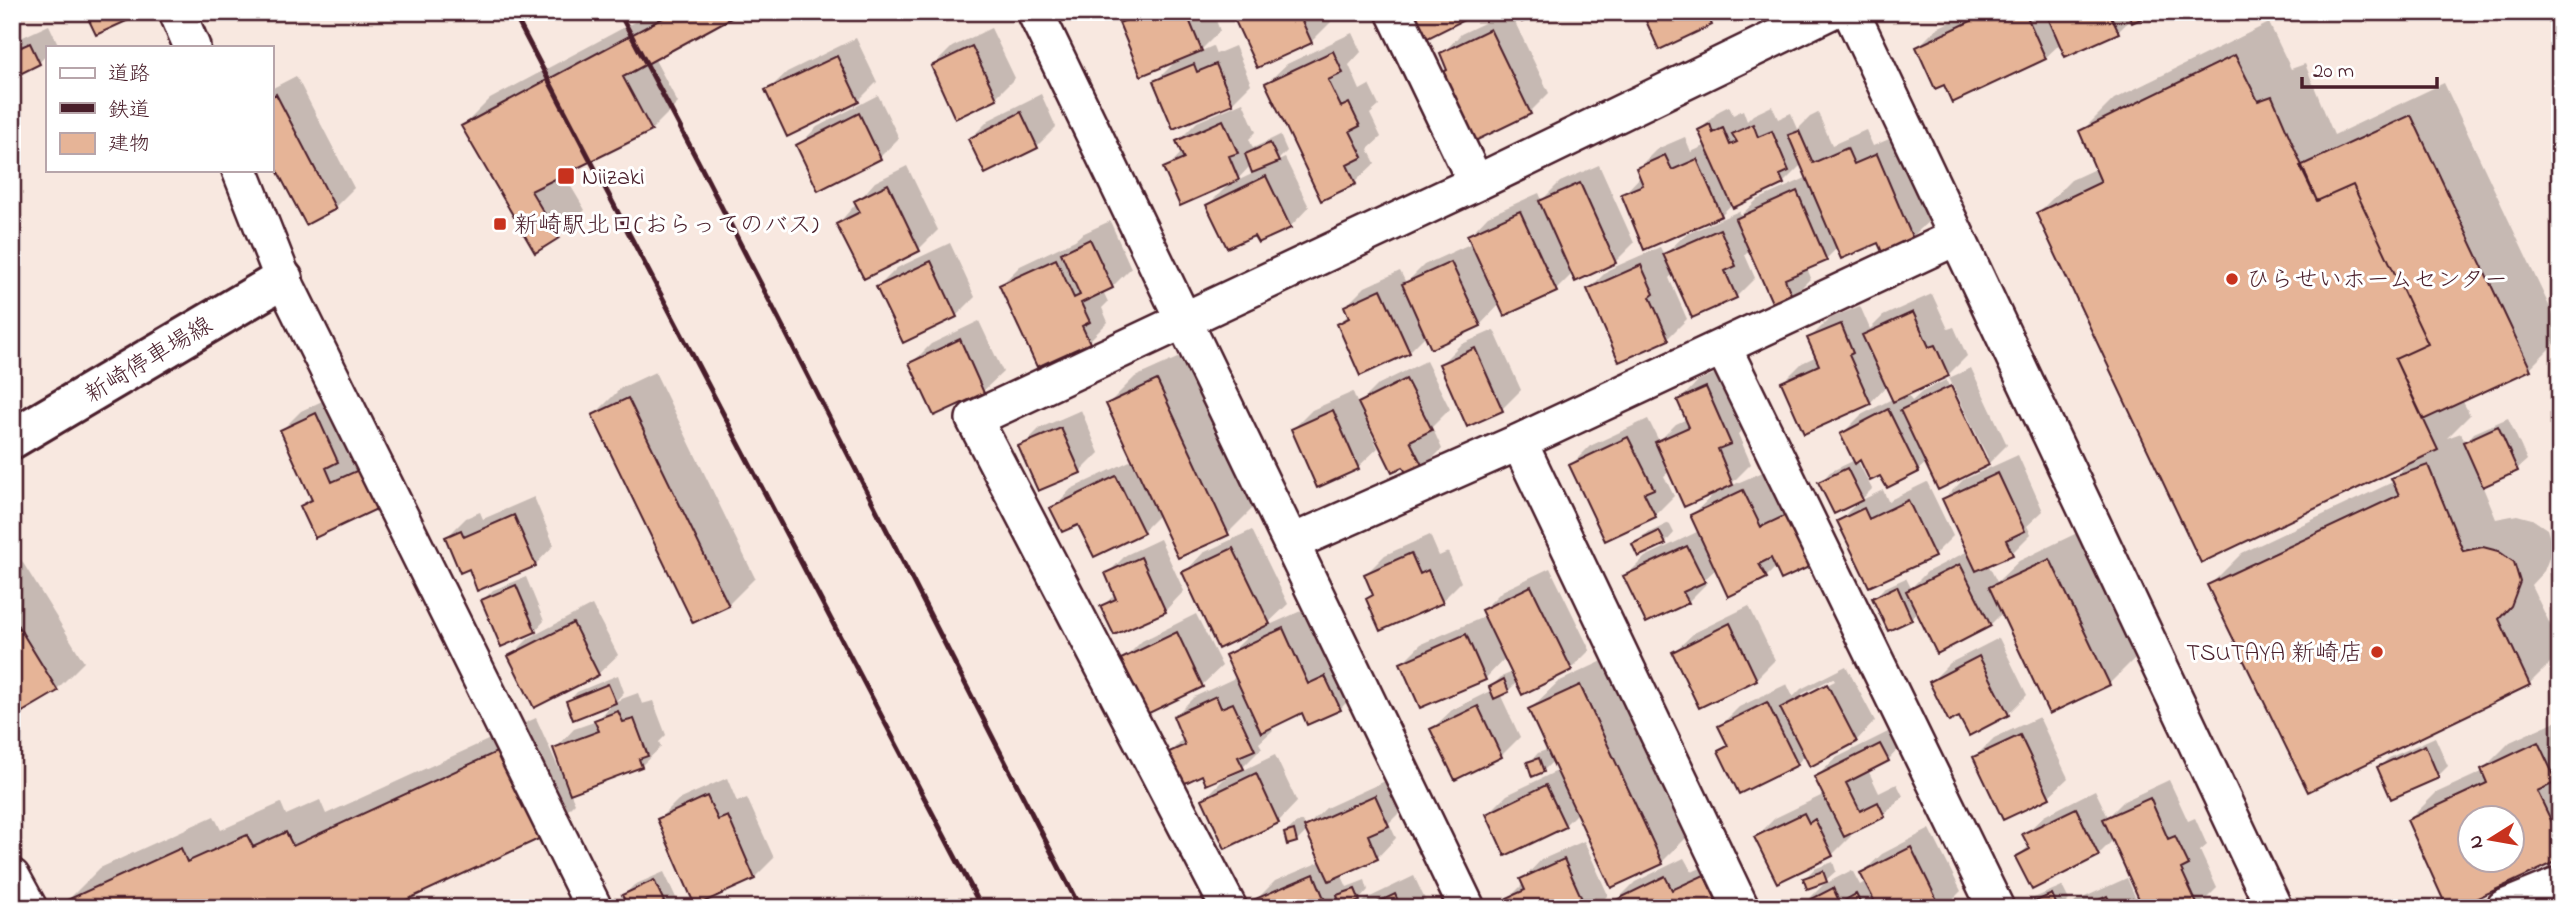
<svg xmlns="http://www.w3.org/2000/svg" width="2572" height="920" font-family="'Indie Flower','Klee One',sans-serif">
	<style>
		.shadow { fill: #0003; fill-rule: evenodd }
		.building { fill: #e6b497; stroke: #4a1f2b; stroke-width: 2; fill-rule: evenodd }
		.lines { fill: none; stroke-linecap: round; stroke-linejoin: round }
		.street-casing { stroke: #4a1f2b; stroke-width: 40 }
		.secondary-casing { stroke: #4a1f2b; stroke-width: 44 }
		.street { stroke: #fff; stroke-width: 35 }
		.secondary { stroke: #fff; stroke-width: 38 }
		.rail { stroke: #4a1f2b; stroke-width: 5 }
		.poi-dot { fill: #c8321e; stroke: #fff; stroke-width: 2.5 }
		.labels { text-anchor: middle; stroke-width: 6; stroke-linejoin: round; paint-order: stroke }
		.poi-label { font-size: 24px; fill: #4a1f2b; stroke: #fff; text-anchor: start }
		.street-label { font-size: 24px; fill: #4a1f2b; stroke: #fff }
	</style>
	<rect width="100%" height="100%" fill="#f8e8e0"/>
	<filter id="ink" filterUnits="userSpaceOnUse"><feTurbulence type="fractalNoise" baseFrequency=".0143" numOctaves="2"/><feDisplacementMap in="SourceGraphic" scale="14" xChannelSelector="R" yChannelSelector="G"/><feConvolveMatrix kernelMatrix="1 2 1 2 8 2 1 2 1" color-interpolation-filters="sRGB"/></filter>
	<g filter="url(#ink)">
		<path class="shadow" d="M653 12H738L654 58 678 103 651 130 563 173 585 210 558 237 463 126 490 99Z
			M1132 12H1213L1220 31 1199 52 1213 46 1216 54 1235 46 1251 84 1232 103 1155 82 1177 60 1121 23Z
			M1233 12H1326L1331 22 1311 42Z
			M1507 12H1510L1549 93 1530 112 1439 76 1448 67 1442 54 1461 34Z
			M1644 12H1723L1711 24Z
			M1971 12H2152L2132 18 2118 32 2061 43 2045 58 1945 83 1918 47 1937 28Z
			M2269 23 2291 69 2305 64 2334 135 2444 83 2560 329V338L2530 368 2462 400 2470 415 2447 438 2461 433 2465 443 2474 433 2508 418 2527 460 2517 469 2482 485 2496 519 2517 515 2532 519 2547 529 2553 548 2544 571 2531 585 2560 645V653L2529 684 2309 790 2209 586 2242 553 2395 481 2394 478 2411 461 2038 213 2071 180 2097 168 2081 132 2114 99Z
			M49 25 58 44 54 47H47V54L39 63 12 76V42Z
			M991 28 1015 78 995 98 933 66 952 47Z
			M1352 33 1361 52 1349 65 1360 90 1369 85 1379 106 1370 114 1381 137 1368 149 1375 163 1355 182 1322 199 1267 83 1287 64Z
			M856 38 877 82 858 101 767 91 787 72Z
			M296 76 354 188 335 207 307 223 271 155V89Z
			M1041 94 1056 127 1037 146 970 139 989 120Z
			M878 95 899 138 880 157 798 146 817 127Z
			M1243 102 1256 132 1249 139 1253 148 1280 135 1287 151 1276 162 1285 158 1309 207 1290 227 1255 233 1208 205 1232 181 1166 169 1182 152 1178 141 1197 122ZM1251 165 1254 173 1235 182Z
			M1729 106 1733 115 1743 110 1747 121 1753 115 1772 106 1778 119 1791 113 1798 129 1810 117 1818 113 1832 145 1866 130 1873 146 1896 136 1932 218 1912 237 1883 250 1879 241 1838 247 1826 259 1807 268 1811 278 1792 297 1751 249 1745 255 1755 278 1736 297 1674 273 1669 278 1687 319 1668 338 1589 289 1608 270 1660 247 1664 255 1685 235 1739 211 1741 215 1757 200 1808 177 1802 164 1783 183 1733 203 1721 215 1623 195 1641 176 1638 168 1657 149 1685 137 1691 152 1707 145 1700 130 1719 111Z
			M1599 165 1634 243 1615 262 1573 273 1556 290 1500 304 1480 325 1427 334 1409 352 1339 324 1349 314 1346 306 1365 287 1400 271 1406 283 1424 265 1472 243 1469 236 1488 216 1539 193 1542 200 1560 182Z
			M907 166 938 230 919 249 864 277 838 224 875 182Z
			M1110 221 1131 268 1112 287 1103 291 1108 302 1102 308 1108 322 1089 341 1038 365 1001 285 1020 266 1075 240 1082 234Z
			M950 243 975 297 956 316 878 287 897 268Z
			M1932 294 1948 329 1954 327 1967 356 1948 375 1908 393 1912 401 1922 392 1946 380 1984 458H1988L1949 378 1971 368 2007 445 1988 464 1927 462 1918 470 1881 473 1861 458 1857 460 1872 489 1860 501 1883 490 1888 501 1927 482 1953 536 1934 555 1839 521 1860 500 1821 482 1830 472 1855 460 1842 434 1861 415 1894 398 1887 385 1870 403 1783 382 1802 363 1817 356 1809 339 1829 319 1860 306 1870 329 1883 316Z
			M979 321 1003 372 983 391 935 414 912 363 931 344Z
			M1494 330 1521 390 1502 409 1441 364 1460 345Z
			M1184 355 1255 506 1228 533 1159 515 1143 531 1078 522 1052 509 1071 489 1134 459 1108 404 1135 377Z
			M1426 361 1450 409 1432 427 1442 449 1423 468 1404 465 1372 428 1369 429 1378 448 1358 467 1318 486 1293 429 1312 410 1353 392 1358 405 1379 384Z
			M1725 369 1749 423 1738 434 1751 464 1728 487 1763 472 1781 509 1806 497 1777 566 1766 577 1717 568 1705 579 1707 583 1688 602 1625 577 1645 557 1699 531 1692 515 1717 491 1670 471 1664 476 1674 496 1655 515 1571 465 1590 446 1648 419 1659 441 1676 424 1687 419 1679 401 1698 381Z
			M655 372 755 578 728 605 594 415 621 388Z
			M335 395 357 441 346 452 352 464 383 450 380 506H302L312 496 282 430 301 411Z
			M1081 410 1099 453 1080 472 1021 447 1040 428Z
			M2018 455 2043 511 2027 526 2031 534 2012 553 1988 564 1997 582 2019 561 2077 533 2136 657 2109 684 2003 612 1990 625 1918 612 1911 618 1874 598 1884 588 1906 578 1911 588 1927 572 1968 551 1944 499 1963 480Z
			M534 497 554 545 535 565 470 567 447 537 466 518 480 512 483 519Z
			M1669 523 1674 533 1665 543 1634 545 1644 535Z
			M1252 530 1288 604 1263 628 1303 610 1328 666 1345 658 1359 690 1340 709 1303 711 1271 726 1273 730 1259 743 1262 748 1243 767 1203 773 1169 753 1184 738 1175 716 1194 697 1237 677 1228 656 1252 632 1184 573 1203 553Z
			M1430 535 1439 556 1448 552 1461 582 1442 601 1368 599 1374 593 1366 574 1385 555Z
			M1160 539 1184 591 1165 611 1102 607 1116 593 1107 574 1126 555Z
			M12 545 84 662 57 689 12 716Z
			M1550 568 1590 650 1571 669 1517 682 1508 691 1500 694 1520 737 1501 756 1432 729 1452 710 1492 690 1491 687 1501 677 1513 672 1506 657 1485 679 1402 663 1421 644 1486 616 1483 610 1502 591Z
			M526 577 544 621 535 631 483 600 493 590Z
			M592 605 618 655 598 674 510 657 529 638Z
			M1749 606 1775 660 1756 679 1674 652 1694 633Z
			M1196 614 1222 666 1202 685 1148 712 1123 660 1142 641Z
			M1999 638 2027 695 2008 714 1960 715 1931 682 1950 663Z
			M1607 659 1689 835 1662 862 1612 886 1578 812 1565 825 1488 814 1507 795 1559 770 1554 760 1543 771 1529 763 1538 753 1549 749 1530 709 1558 682Z
			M1846 666 1875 721 1856 741 1806 754 1797 764 1720 751 1728 743 1720 726 1739 707 1787 684 1793 697 1801 689ZM1833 678 1835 681 1802 698V694Z
			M618 675 624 692 616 701 638 693 642 704 653 701 666 735 659 742 661 747 641 766 570 792 575 803 542 836 67 901 100 868 214 816 221 830 281 803 286 815 320 800 326 814 536 718 559 769 562 768 555 749 574 729 597 721 614 702H568L577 692Z
			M2039 717 2068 778 2048 797 1975 757 1994 738Z
			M2560 719V858L2452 908 2409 820 2436 793 2484 771 2483 769 2510 742ZM2470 818H2512V860H2470Z
			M1900 726 1907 740 1888 760 1868 770 1879 793 1897 784 1903 796 1884 815 1849 833 1851 836 1832 855 1756 837 1775 818 1825 794 1816 777 1836 758Z
			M2435 737 2448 766 2438 776 2379 767 2389 758Z
			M1275 755 1297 802 1278 822 1204 799 1223 780Z
			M1394 777 1407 805 1389 823 1396 838 1377 858 1341 874 1347 887 1365 880 1368 890 1359 900 1345 908H1258L1255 901 1275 881 1322 861 1308 830 1297 841 1285 833 1295 824 1303 821 1305 828 1326 808Z
			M727 778 737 802 747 798 774 858 754 878 659 819 678 800Z
			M2169 780 2188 821 2195 818 2207 845 2200 851 2217 888 2198 907 2114 839 2098 855 2032 887 2017 857 2030 845 2024 835 2044 816 2095 790 2108 817 2124 801Z
			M1930 829 1961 891 1944 908H1806L1804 904 1823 885 1852 870 1860 885 1867 881 1862 873 1882 854Z
			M1584 841 1608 895 1595 908H1513L1509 898 1524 883 1522 880 1541 860Z
			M1724 857 1738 887 1715 908H1613L1618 905 1616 901 1635 882 1684 858 1692 872Z
			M1833 862 1836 871 1826 880 1805 878 1814 869Z
			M664 872 678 902 672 908H630L624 895 634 885Z
			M1414 876 1429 908H1357L1366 899Z
			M2127 878 2140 908H2070L2076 901Z
			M2062 886 2069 900 2061 908H2024L2034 898Z"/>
		<path class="building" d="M85 12H146L96 35Z
			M674 12H742L623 77 652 131 531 191 559 238 535 253 461 126Z
			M1145 12H1186L1202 51 1141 76 1119 23Z
			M1231 12H1298L1312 43 1257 68Z
			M1413 12H1478V13L1426 39Z
			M1518 12H1544L1522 22Z
			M1642 12H1706L1712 25 1659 50Z
			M1990 12H2025L2046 59 1952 103 1944 85 1935 89 1916 47Z
			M2109 12 2119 33 2065 57 2046 13Z
			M2127 12H2156L2132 23Z
			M1490 29 1531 114 1469 144 1436 76 1447 70 1440 53Z
			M30 43 40 64 12 78V51Z
			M972 46 997 99 955 119 931 66Z
			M1333 51 1343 73 1328 80 1341 107 1349 103 1360 126 1350 131 1363 157 1347 165 1356 184 1321 201 1265 83Z
			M2235 55 2258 101 2272 96 2317 201 2353 185 2428 344 2395 359 2438 450 2201 563 2036 213 2101 182 2079 131Z
			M837 56 859 102 787 137 765 90Z
			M1194 64 1197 72 1216 64 1233 104 1173 129 1153 81Z
			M276 94 336 209 306 225 271 159V97Z
			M1021 112 1038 148 985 174 968 139Z
			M859 113 881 159 818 191 796 145Z
			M2411 115 2531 370 2423 420 2395 359 2428 344 2353 185 2317 201 2300 166Z
			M1223 120 1238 153 1229 156 1239 180 1180 206 1163 168 1184 159 1176 141Z
			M1710 124 1713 133 1723 128 1730 145 1737 142 1732 134 1753 124 1758 137 1772 131 1789 171 1780 175 1784 184 1733 208 1698 130Z
			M1799 131 1813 163 1847 148 1854 164 1877 154 1913 239 1882 252 1878 243 1841 259 1788 135Z
			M1270 143 1279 162 1252 173 1245 154Z
			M1665 155 1672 170 1697 159 1722 216 1644 250 1621 194 1643 185 1636 168Z
			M1266 176 1291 228 1258 243 1254 236 1227 248 1206 205Z
			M1580 183 1616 263 1575 282 1539 201Z
			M888 184 920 251 864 279 836 224 860 212 854 201Z
			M1797 191 1827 261 1785 279 1793 299 1774 307 1735 219Z
			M1520 211 1557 292 1504 316 1467 235Z
			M1720 229 1736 266 1725 271 1737 298 1692 318 1663 254Z
			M1090 239 1113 288 1081 303 1090 322 1082 326 1090 343 1037 367 999 285 1056 259 1074 298 1080 295 1061 253Z
			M931 261 957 317 903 343 876 287Z
			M1451 262 1481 326 1431 349 1402 284Z
			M1641 265 1654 294 1650 297 1669 340 1619 362 1587 289Z
			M1381 289 1410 353 1360 376 1337 324 1349 318 1344 306Z
			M1913 312 1929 347 1935 345 1949 376 1893 402 1862 335Z
			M1841 324 1853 353 1849 355 1871 404 1804 434 1781 382 1819 365 1807 338Z
			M960 339 984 393 934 416 909 363Z
			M1475 348 1503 411 1467 427 1439 364Z
			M1406 379 1432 430 1410 441 1424 469 1408 477 1403 467 1392 472 1358 403Z
			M1157 380 1229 535 1178 558 1106 404Z
			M1951 386 1989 465 1938 490 1900 410Z
			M1706 387 1731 444 1718 449 1733 485 1684 507 1655 442 1689 427 1677 400Z
			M628 398 729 606 693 623 592 415Z
			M1888 409 1919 472 1887 488 1880 476 1870 481 1860 460 1855 464 1840 434Z
			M1333 410 1359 469 1317 488 1291 429Z
			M316 413 338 462 326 468 332 482 363 468 381 507 315 538 300 506 312 500 280 430Z
			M2498 426 2518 471 2483 487 2463 442Z
			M1061 428 1081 473 1038 491 1018 446Z
			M1628 437 1654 489 1644 493 1656 517 1605 541 1569 465Z
			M2428 465 2463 551 2483 547 2498 551 2514 562 2520 582 2511 606 2499 619 2530 685 2308 792 2207 585 2399 495 2391 478Z
			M1847 468 1863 500 1834 514 1818 482Z
			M1998 473 2025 531 2006 540 2013 555 1976 571 1942 499Z
			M1116 476 1144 533 1094 557 1078 525 1062 532 1050 508Z
			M1743 490 1761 527 1786 515 1811 566 1781 580 1771 558 1759 564 1767 578 1728 597 1690 515Z
			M1908 500 1935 557 1869 587 1837 521 1864 508 1869 519Z
			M514 515 536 566 477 591 469 569 460 573 445 537 461 530 464 537Z
			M1659 531 1666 544 1638 557 1632 544Z
			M1687 546 1705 582 1683 592 1689 603 1646 623 1623 576Z
			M1233 548 1270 624 1218 649 1182 572Z
			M1411 553 1420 574 1428 570 1443 603 1380 631 1366 599 1373 595 1364 574Z
			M1141 557 1166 612 1114 635 1100 606 1116 599 1105 573Z
			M2050 559 2110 685 2049 714 1989 587Z
			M1960 564 1991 626 1937 654 1906 591Z
			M516 585 536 632 501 647 481 600Z
			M1531 586 1572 670 1522 695 1481 610Z
			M1897 586 1912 620 1888 631 1872 598Z
			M12 616 58 691 12 718Z
			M573 623 599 675 534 708 508 656Z
			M1730 623 1757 680 1699 708 1672 652Z
			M1283 628 1308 684 1325 676 1341 710 1307 725 1302 713 1261 733 1225 655Z
			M1177 632 1203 687 1147 714 1121 659Z
			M1466 634 1486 680 1420 708 1400 663Z
			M1979 656 2009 715 1969 736 1959 717 1949 722 1929 682Z
			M1504 679 1509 692 1494 699 1489 687Z
			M608 684 616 703 573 720 566 701Z
			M1827 684 1857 742 1810 767 1780 708Z
			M1580 685 1663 864 1611 888 1528 709Z
			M1216 696 1221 708 1233 703 1255 750 1238 757 1244 769 1206 785 1202 775 1181 785 1167 753 1185 745 1173 716Z
			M1767 702 1798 765 1739 794 1718 751 1728 746 1718 726Z
			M1478 706 1502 757 1455 780 1430 729Z
			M618 711 623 722 634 719 648 756 639 759 642 767 570 794 553 748 599 731 594 720Z
			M2020 735 2050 798 2003 820 1973 757Z
			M2538 742 2557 782 2537 791 2560 839V860L2456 908H2447L2407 820 2487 783 2481 769ZM2470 818H2512V860H2470Z
			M1880 744 1889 761 1846 783 1860 811 1878 802 1885 817 1844 837 1814 777Z
			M2425 745 2439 778 2391 799 2377 767Z
			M503 749 543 837 389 908H68L65 901 181 848 187 862 247 835 253 847 286 832 293 846Z
			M1539 758 1544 772 1532 777 1527 762Z
			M1256 773 1279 823 1225 849 1202 799Z
			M1546 785 1566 827 1505 856 1486 814Z
			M1375 795 1389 826 1368 835 1378 859 1329 881 1304 827Z
			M707 796 718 820 728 816 755 879 695 906 657 819Z
			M2150 798 2168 839 2175 836 2189 865 2181 869 2199 908H2143L2103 819Z
			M2076 808 2099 856 2032 890 2015 857 2030 849 2022 834Z
			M1804 813 1809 823 1815 819 1833 856 1777 883 1754 837Z
			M1294 830 1297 842 1287 845 1284 833Z
			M1911 847 1941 908H1878L1860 873Z
			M1564 859 1586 908H1511L1507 898 1525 890 1520 879Z
			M1823 871 1827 882 1807 889 1803 878Z
			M1314 874 1328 908H1256L1253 900Z
			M1704 875 1720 908H1617L1614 901 1665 876 1672 890Z
			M654 880 667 908H629L622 895Z
			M1833 888 1840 903 1856 894 1863 908H1804L1802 904Z
			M1355 889 1360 901 1341 908 1337 895Z
			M1395 894 1401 908H1366Z
			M2052 894 2058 908 2022 907Z
			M2107 896 2113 908H2082Z"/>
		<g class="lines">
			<g class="street-casing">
				<path id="street" d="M177 12 192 47
					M1035 12 1467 908
					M1394 12 1476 183
					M1851 12 2274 908
					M240 170 283 279 594 908
					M1723 347 1996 908
					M1519 442 1741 908
					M1291 543 1519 442 1957 237
					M12 877 29 908
					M1229 908 974 419 1476 183 1829 12
					M2504 908 2560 885"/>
			</g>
			<g class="secondary-casing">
				<path id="secondary" d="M12 439 283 279"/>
			</g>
			<use href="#street" class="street"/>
			<use href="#secondary" class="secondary"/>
			<path class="rail" d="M513 12 982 908
				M619 12 700 165 1080 908"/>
		</g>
	</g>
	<g class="poi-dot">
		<rect x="557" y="167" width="18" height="18" rx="3.5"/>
		<rect x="493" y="217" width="14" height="14" rx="3.5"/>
		<circle cx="2232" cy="279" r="7"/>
		<circle cx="2377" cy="652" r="7"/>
	</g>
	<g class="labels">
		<g class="poi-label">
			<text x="582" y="184">Niizaki</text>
			<text x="514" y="232">新崎駅北口(おらってのバス)</text>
			<text x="2246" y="287">ひらせいホームセンター</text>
			<text x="2363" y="660" text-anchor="end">TSUTAYA 新崎店</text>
		</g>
		<g class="street-label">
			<text transform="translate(148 359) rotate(-31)" y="8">新崎停車場線</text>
		</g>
	</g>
	<rect width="2572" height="920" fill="none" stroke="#fff" stroke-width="42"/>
	<rect x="21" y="21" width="2530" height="878" fill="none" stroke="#4a1f2b" stroke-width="2.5" filter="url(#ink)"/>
	<rect x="46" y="46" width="228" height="126" fill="#ffffff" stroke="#b7a5aa" stroke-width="2"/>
	<rect x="60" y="68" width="35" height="10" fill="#ffffff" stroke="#b7a5aa" stroke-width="2"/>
	<text x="108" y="80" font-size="21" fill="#4a1f2b">道路</text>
	<rect x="60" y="103" width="35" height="10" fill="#4a1f2b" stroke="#b7a5aa" stroke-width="2"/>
	<text x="108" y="116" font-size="21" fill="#4a1f2b">鉄道</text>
	<rect x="60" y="133" width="35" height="21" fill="#e6b497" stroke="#b7a5aa" stroke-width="2"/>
	<text x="108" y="150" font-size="21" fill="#4a1f2b">建物</text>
	<g transform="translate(2491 839) rotate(259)"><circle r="33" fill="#ffffff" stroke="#b7a5aa" stroke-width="2"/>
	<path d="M0-5L12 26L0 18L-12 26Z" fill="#c8321e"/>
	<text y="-10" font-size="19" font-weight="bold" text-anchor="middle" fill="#4a1f2b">N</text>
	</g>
	<path d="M2302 77v10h135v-10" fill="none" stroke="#4a1f2b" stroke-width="3.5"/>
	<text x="2313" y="77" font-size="21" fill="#4a1f2b" stroke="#ffffff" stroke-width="5" paint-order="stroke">20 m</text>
</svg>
